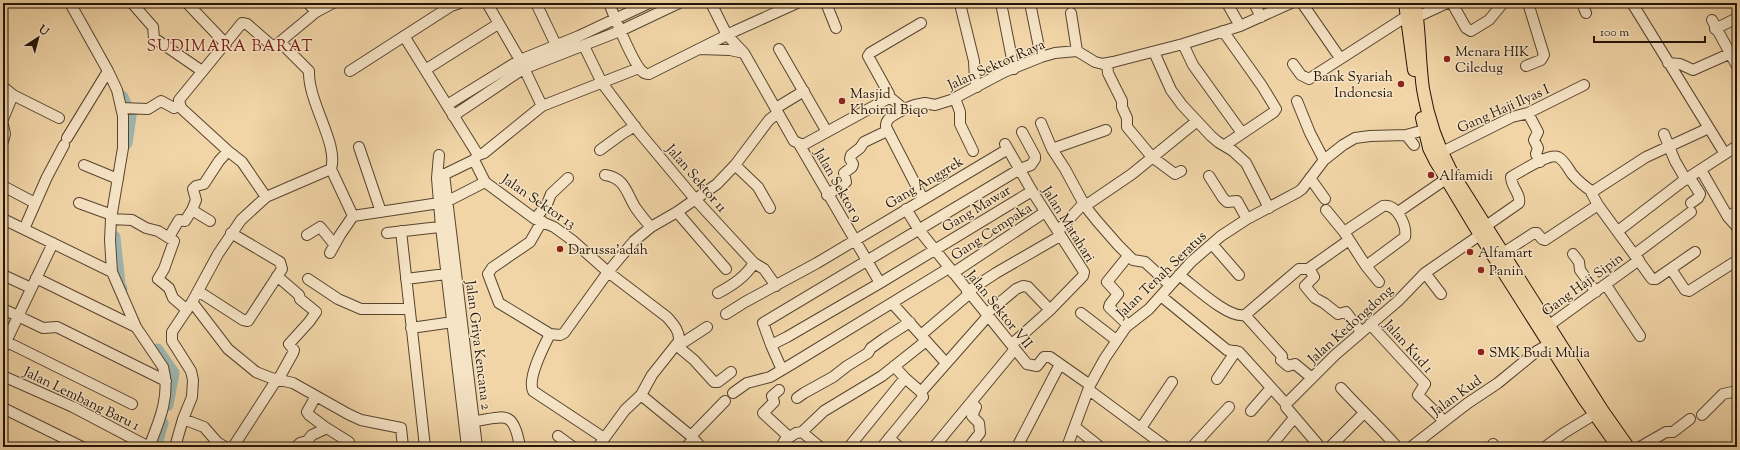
<svg xmlns="http://www.w3.org/2000/svg" width="1740" height="450" font-family="'Sorts Mill Goudy',serif">
	<style>
		.lines { fill: none; stroke-linecap: round; stroke-linejoin: round }
		.river { stroke: #9db7b1; stroke-width: 13 }
		.minor-casing { stroke: #57442f; stroke-width: 12 }
		.major-casing { stroke: #241407; stroke-width: 14 }
		.minor { stroke: #f6e4c6; stroke-width: 10 }
		.major { stroke: #f1d5a7; stroke-width: 12 }
		.poi-dot { fill: #8f2418; stroke: #f6e4c6; stroke-width: 1.5 }
		.labels { text-anchor: middle; stroke-width: 3; stroke-linejoin: round; paint-order: stroke }
		.poi-label { font-size: 14px; fill: #241407; stroke: #f6e4c6; text-anchor: start }
		.street-label { font-size: 14px; fill: #241407; stroke: #f6e4c6 }
		.quarter-label { font-size: 16px; letter-spacing: 1px; fill: #7a1f14; stroke: #f6e4c6 }
	</style>
	<rect width="100%" height="100%" fill="#f1d5a7"/>
	<filter id="stains"><feTurbulence type="fractalNoise" baseFrequency=".005" numOctaves="4"/><feColorMatrix values="0 0 0 0 .2 0 0 0 0 .09 0 0 0 0 .02 0 0 0 .5 -.17"/></filter>
	<radialGradient id="worn" r=".72"><stop offset=".6" stop-color="#630" stop-opacity="0"/><stop offset="1" stop-color="#630" stop-opacity=".3"/></radialGradient>
	<g class="lines">
		<path class="river" d="M122 97 130 116 126 143
			M114 237 119 285 121 289
			M157 350 173 373 167 405
			M155 447 162 423"/>
		<g class="minor-casing">
			<path id="minor" d="M70 3 108 71 117 90 123 116V148L111 219 110 240 112 272 136 327 163 367C171 395 159 422 149 447
				M132 3 153 27 154 38 202 71
				M187 3 226 44
				M308 3 316 12
				M487 3 520 60 542 106
				M536 3 556 45
				M609 3C614 16 634 66 643 72 645 74 646 74 649 74L735 31 797 3
				M711 3 727 35 744 53 794 141 803 145 887 99H892L904 109 915 105 925 103 935 105 951 100 1004 72 1041 57 1055 53 1077 51 1095 62 1103 64 1113 62 1183 44 1240 26 1291 3
				M826 3 836 28
				M963 3 961 8 974 61 975 80 977 87
				M1001 3 1014 69
				M1030 3 1041 57
				M1227 3 1240 26
				M1254 3 1261 17
				M1302 3 1340 58
				M1452 3 1466 28 1471 31 1489 20 1503 3
				M1582 3 1586 13
				M1632 3 1725 154
				M1071 13 1077 51
				M1417 17 1447 3
				M1712 20 1737 66
				M1715 29 1737 18
				M1223 31 1262 86 1276 109 1274 112 1225 145
				M404 36 478 155
				M281 43 309 71C308 103 339 144 331 169L353 216
				M1183 44 1193 65 1242 133
				M584 46 602 83 639 132 695 199 754 263 764 269 776 286
				M700 49 730 50 744 53
				M779 49 827 132
				M1154 52 1171 90 1182 105 1211 136 1218 142 1233 151 1246 163 1269 208
				M1107 63 1108 73 1122 101V107L1127 118V127L1152 157 1175 174 1181 171
				M1668 63 1680 64 1693 70 1729 54
				M1293 64 1301 75 1309 79 1407 16
				M1526 66 1541 60 1544 55 1528 3
				M425 70 498 24
				M350 71 451 6 460 3
				M3 87 13 95 3 119
				M13 95 59 118
				M889 98V94L868 56 870 53 921 23
				M955 98 960 112V124L973 151
				M1297 101 1310 133 1324 160
				M447 105 520 60 579 36 649 3
				M121 108 148 109 161 101 174 108 179 104
				M776 108 804 91
				M904 109C897 114 885 117 886 127L923 199
				M1528 113 1538 132 1534 140 1538 148 1536 154 1540 162
				M453 116 523 69 620 31 679 3
				M1041 123 1052 149 1065 169 1085 206 1097 221 1118 245 1133 260 1145 262 1170 285
				M3 125 5 134 3 141
				M1664 134 1675 161 1686 180
				M1406 135 1414 145
				M67 138 108 71
				M799 144 880 283
				M1005 144 1032 191 1084 272 1083 276 1050 310 1012 344
				M359 147 381 212
				M1052 149 1106 130
				M600 150 622 134 635 126
				M439 155 437 178 441 227 467 447
				M1436 155 1512 117 1528 113 1584 85
				M474 160 485 182
				M84 165 118 179
				M735 165 758 187 770 208
				M1701 170 1728 217 1737 227
				M444 174 477 447
				M605 175C625 178 626 192 635 207 640 214 645 221 651 227
				M1209 176 1223 198 1227 202 1237 201 1247 219
				M439 177 474 160 478 155 484 153 542 106 639 68
				M1310 178 1325 199
				M1690 178 1700 194 1698 198 1691 203
				M3 186 35 203
				M827 195 846 182 844 173 852 167 853 164 850 159 851 155 860 148 864 142 887 131
				M266 197 242 162 228 151 181 108 179 100 242 23 247 24 270 44 275 46 316 12 333 3
				M79 203 112 215
				M1085 206 1132 174 1197 121
				M906 209 919 230 1027 364 1037 366 1044 357H1050L1090 385
				M192 210 210 221
				M1326 210 1344 232 1366 266 1379 282
				M677 212 726 269
				M1398 212 1446 179
				M1728 217 1737 211
				M3 219 112 272
				M111 219 132 220 146 228 158 231 174 241 164 269 158 279 169 288 173 298 187 310
				M535 219 547 204 551 194 568 178
				M542 221 530 242 492 268 488 274 499 303 550 334 560 335 564 333 608 272 634 241 651 227 677 212 717 184 735 165 769 120 774 116 779 115
				M1486 226 1519 203C1521 194 1511 187 1511 177 1520 172 1549 153 1558 157 1564 160 1568 168 1572 174 1578 181 1585 187 1593 192
				M24 229 47 177 64 145
				M401 231 425 447
				M1058 231 1084 203
				M1618 231 1683 181 1737 146
				M1344 232 1383 206C1397 203 1407 226 1405 237L1366 266
				M387 233 448 226
				M307 235 320 227 321 228 334 244
				M169 237 179 220 185 221 192 210 196 200 193 189 196 186 204 184 219 161 228 151
				M1212 244 1239 275
				M1695 252 1656 279H1652L1598 205 1592 194 1595 190 1646 157 1709 128
				M330 253 340 235 353 216 446 202 485 182 535 219 554 227 572 240 608 272 667 317C673 324 680 331 679 341L652 375 641 395 625 410 598 447
				M1503 253 1534 233H1537L1542 239 1545 240 1598 205
				M1573 254 1579 262 1580 270 1596 292
				M1635 254 1691 212
				M1309 268 1314 277 1305 286 1315 298 1324 303 1338 314 1346 312 1361 332
				M1671 269 1685 290 1689 291 1733 263
				M953 273 1045 212
				M1425 273 1441 294
				M3 275 31 288
				M1179 275C1193 285 1228 319 1245 315L1299 269H1308L1349 240
				M277 276 299 295 300 299 316 312 309 322 289 344 294 350 293 353 278 380
				M36 278 136 327
				M308 279 338 299 361 309H409
				M406 279 454 273
				M1606 285 1640 336
				M198 291 243 320 248 321 282 269 280 262 231 233
				M967 292 996 273 1060 236
				M718 293C733 285 745 277 754 263
				M1161 296 1227 350 1239 352 1286 404
				M192 302 228 349 256 372 271 378 293 383 348 414 361 420 401 428 403 447
				M892 303 946 363
				M3 309 43 328 57 327 166 381
				M1081 313 1116 340
				M726 314 745 302 817 263 1008 149
				M986 314 1016 289 1023 286 1028 287 1050 310
				M1245 315 1282 356 1281 360 1288 366 1295 364 1312 378
				M1370 324 1425 384 1418 395 1444 421
				M1128 325 1109 307 1110 304 1118 294 1107 282 1128 256
				M411 328 453 322
				M1544 329 1639 260
				M550 334C544 346 527 378 533 391L604 438
				M921 335 969 294
				M3 340 132 404
				M679 341 684 342 707 327
				M676 345 694 360 714 382H718L731 372
				M771 345 787 337 880 283 1032 191
				M3 348 53 243
				M782 370 771 345 763 323 1020 169 1031 165 1035 159V156L1022 132
				M3 376 73 407 149 447
				M1217 379 1236 351
				M1341 388C1359 408 1379 426 1397 447
				M779 390 772 396 774 402 763 413 789 437
				M1089 390 1166 447
				M921 392 988 316
				M733 393 747 383 770 377 792 364 949 268
				M641 395 691 436 701 447
				M316 396 307 412 309 415 325 427
				M797 398 804 393 833 377 847 366 868 353 871 348 885 338 910 322
				M3 408 82 447
				M1251 411 1271 388
				M1702 415 1723 394 1737 391
				M183 419 204 427 217 442 225 447
				M468 422C502 419 513 405 520 447
				M1075 427 1100 447
				M1141 428 1172 382
				M802 432 820 447
				M558 436 573 447
				M691 436 725 401
				M889 438 899 447
				M1493 444 1495 447
				M175 447 183 419 192 397 193 380 191 371 172 341V332L192 302 218 254 241 220 266 197 331 169
				M233 447 277 379
				M296 447 300 443 307 441 312 435 323 430 325 427 349 442V447
				M686 447 694 439
				M781 447 785 440 796 433 802 432 824 411 882 376 926 341
				M849 447 905 378
				M882 447 923 397 921 392 905 378 894 366
				M934 447 1015 349
				M969 447 980 433 979 423 972 416 976 407 971 403
				M1017 447 1060 364
				M1067 447 1090 385 1105 358 1126 327 1149 309 1191 262 1221 236 1247 219 1298 192 1302 189 1324 160 1343 145 1355 138 1370 136 1406 135 1432 128
				M1192 447 1229 407
				M1270 447 1294 418
				M1320 447 1286 407V404L1335 355 1398 301 1425 273 1480 235
				M1330 447 1364 413
				M1411 447 1468 403 1498 383 1537 351 1556 340
				M1545 447 1564 433 1600 411
				M1640 447 1666 432H1673L1690 419"/>
		</g>
		<g class="major-casing">
			<path id="major" d="M1405 3 1414 70
				M1415 3C1420 32 1419 61 1423 89 1428 118 1437 145 1451 171L1602 410 1628 447
				M1422 118 1429 148 1436 162 1480 235 1584 399 1618 447"/>
		</g>
		<use href="#minor" class="minor"/>
		<use href="#major" class="major"/>
	</g>
	<g class="poi-dot">
		<circle cx="1447" cy="59" r="4"/>
		<circle cx="1401" cy="84" r="4"/>
		<circle cx="842" cy="101" r="4"/>
		<circle cx="1431" cy="175" r="4"/>
		<circle cx="560" cy="249" r="4"/>
		<circle cx="1470" cy="252" r="4"/>
		<circle cx="1481" cy="270" r="4"/>
		<circle cx="1481" cy="352" r="4"/>
	</g>
	<g class="labels">
		<g class="poi-label">
			<text x="1455" y="56">Menara HIK<tspan x="1455" dy="16">Ciledug</tspan></text>
			<text x="1393" y="81" text-anchor="end">Bank Syariah<tspan x="1393" dy="16">Indonesia</tspan></text>
			<text x="850" y="98">Masjid<tspan x="850" dy="16">Khoirul Biqo</tspan></text>
			<text x="1439" y="180">Alfamidi</text>
			<text x="568" y="254">Darussa'adah</text>
			<text x="1478" y="257">Alfamart</text>
			<text x="1489" y="275">Panin</text>
			<text x="1489" y="357">SMK Budi Mulia</text>
		</g>
		<g class="street-label">
			<text transform="translate(996 64) rotate(-24)" y="5">Jalan Sektor Raya</text>
			<text transform="translate(1503 108) rotate(-24)" y="5">Gang Haji Ilyas I</text>
			<text transform="translate(697 178) rotate(49)" y="5">Jalan Sektor 11</text>
			<text transform="translate(924 182) rotate(-31)" y="5">Gang Anggrek</text>
			<text transform="translate(839 185) rotate(60)" y="5">Jalan Sektor 9</text>
			<text transform="translate(539 201) rotate(34)" y="5">Jalan Sektor 13</text>
			<text transform="translate(976 208) rotate(-31)" y="5">Gang Mawar</text>
			<text transform="translate(1069 224) rotate(58)" y="5">Jalan Matahari</text>
			<text transform="translate(991 231) rotate(-33)" y="5">Gang Cempaka</text>
			<text transform="translate(1161 274) rotate(-44)" y="5">Jalan Tenah Seratus</text>
			<text transform="translate(1582 284) rotate(-36)" y="5">Gang Haji Sipin</text>
			<text transform="translate(1000 309) rotate(51)" y="5">Jalan Sektor VII</text>
			<text transform="translate(1350 324) rotate(-42)" y="5">Jalan Kedongdong</text>
			<text transform="translate(479 345) rotate(83)" y="5">Jalan Griya Kencana 2</text>
			<text transform="translate(1409 346) rotate(48)" y="5">Jalan Kud 1</text>
			<text transform="translate(1456 395) rotate(-36)" y="5">Jalan Kud</text>
			<text transform="translate(82 398) rotate(26)" y="5">Jalan Lembang Baru 1</text>
		</g>
		<g class="quarter-label">
			<text x="230" y="51">SUDIMARA BARAT</text>
		</g>
	</g>
	<rect width="1740" height="450" fill="none" stroke="#f1d5a7" stroke-width="16"/>
	<rect x="4" y="4" width="1732" height="442" fill="none" stroke="#241407" stroke-width="2"/>
	<rect x="8" y="8" width="1724" height="434" fill="none" stroke="#241407"/>
	<g transform="translate(38 38) rotate(36)" stroke="#f6e4c6" stroke-width="3" paint-order="stroke">
	<path d="M0-3L7 15L0 10L-7 15Z" fill="#241407"/>
	<text y="-6" font-size="11" font-weight="bold" text-anchor="middle" fill="#241407">U</text>
	</g>
	<path d="M1594 36v6h111v-6" fill="none" stroke="#241407" stroke-width="2"/>
	<text x="1600" y="36" font-size="12" fill="#241407" stroke="#f6e4c6" stroke-width="3" paint-order="stroke">100 m</text>
	<rect width="100%" height="100%" filter="url(#stains)"/>
	<rect width="100%" height="100%" fill="url(#worn)"/>
</svg>
